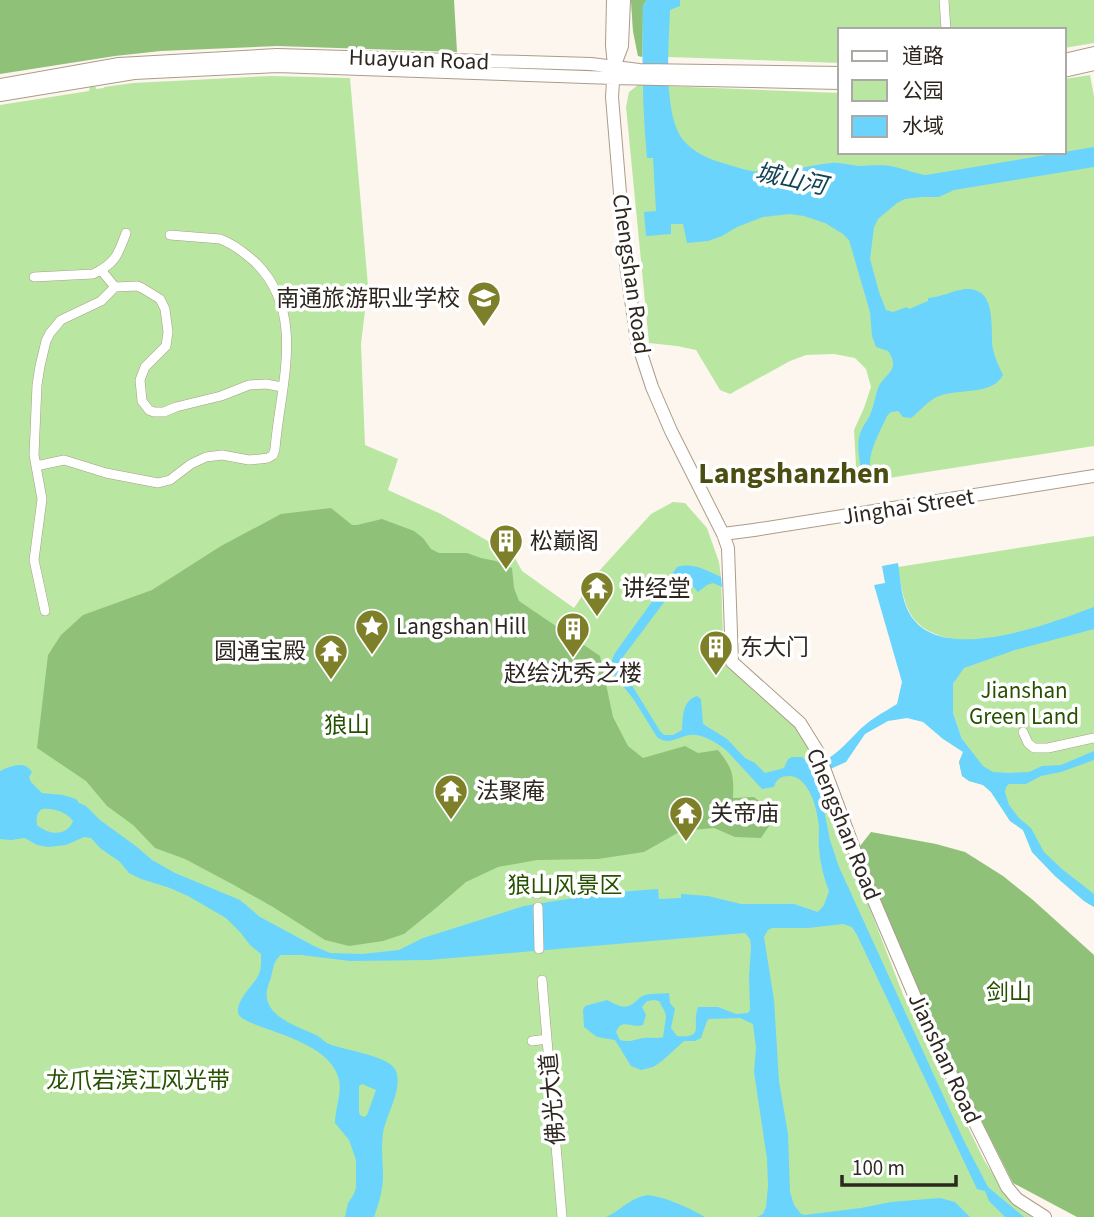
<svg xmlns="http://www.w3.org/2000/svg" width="1094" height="1217" font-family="'Source Sans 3','Noto Sans SC',sans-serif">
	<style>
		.green { fill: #b9e7a2 }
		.forest { fill: #90c178 }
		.water { fill: #6ad4fc; fill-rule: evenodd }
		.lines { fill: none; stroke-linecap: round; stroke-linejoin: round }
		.street-casing { stroke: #ab9c89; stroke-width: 10 }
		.secondary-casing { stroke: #ab9c89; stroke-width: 14 }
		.street { stroke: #fff; stroke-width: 9 }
		.secondary { stroke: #fff; stroke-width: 12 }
		.labels { text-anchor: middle; stroke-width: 7; stroke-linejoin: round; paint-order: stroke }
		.street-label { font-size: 23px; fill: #2d2720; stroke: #fff }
		.poi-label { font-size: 23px; fill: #2d2720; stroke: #fff; text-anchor: start }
		.park-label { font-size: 23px; fill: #255101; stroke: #fff }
		.water-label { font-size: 24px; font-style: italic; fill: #134353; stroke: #fff }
		.district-label { font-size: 30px; font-weight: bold; fill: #4c4d10; stroke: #fff }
	</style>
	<rect width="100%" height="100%" fill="#fdf6ee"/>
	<path class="green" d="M631 0H1094V43L1064 48V30H840V63L638 56 633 31Z
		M1090 75 1094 96V446L857 483 854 430 864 408 871 387 866 369 855 358 834 354 806 355 790 361 730 394 720 390 696 350 677 346 649 343 626 107 629 92 638 85 840 93V152H1064V79Z
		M271 76 350 78 368 286 361 344 365 445 398 459 388 490 441 514 514 556 522 571 574 608 599 571 651 514 673 502 685 503 707 528 719 562 721 577 724 664 752 686 798 727 816 760 836 821 904 997 984 1160 1002 1188 1037 1217H0V105L89 91 90 87H96V89L104 88V87L133 83Z
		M1094 536V907L1084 901 1055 876 1032 852 1023 830 1010 821 991 792 983 785 969 781 962 776 959 762 963 752 962 739 953 713V684L963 668 948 638C907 628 904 604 898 567Z"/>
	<path class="forest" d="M0 0H454L457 52 277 46 161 51 115 56 0 74Z
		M631 0H647L643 5 642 57 638 56 633 31Z
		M331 508 352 525H357L382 519 414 531 423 538 431 549 439 553H467L481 558 496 561 512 568 514 588 519 601 600 656 613 717 628 746 643 758 685 746 698 753 718 750C733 769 734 775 733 798L754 797 771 811V823L761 838 735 837 714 828 681 831 644 852 598 859 537 860 498 867 466 882 436 908 404 934 383 941 349 946 325 940 273 907 232 884 185 859 155 848 133 825 107 806 86 781 37 748 48 655 61 635 83 615 152 590 221 546 281 514Z
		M871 832 936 844 965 852 1003 876 1033 900 1094 955V1217H1077L1013 1183 933 1025 872 884 860 846Z"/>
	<path class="water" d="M647 0H680V6L670 10C669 44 662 115 684 141 694 153 711 160 726 164 740 168 753 173 768 172 789 172 810 165 831 163 839 162 849 165 858 166 870 166 883 164 895 167 906 169 915 174 926 175L1094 147V167L954 190 939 197H921L905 199 897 203 878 219 874 227 870 259 879 292 886 310 893 312 907 307 909 309 928 301V298C941 297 952 291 965 289 998 287 990 328 993 349 995 359 999 366 1003 375 993 395 960 389 942 395 928 399 922 410 911 418L903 417 898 411 891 412 887 416C879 434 868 451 870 471L861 472C860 460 856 445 860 434 862 427 867 421 870 415 874 406 875 397 878 388 883 374 902 371 888 351L876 347 872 336 870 312 849 240 843 234 825 223 804 216 790 214 763 217 737 227 722 236 708 241 687 243 683 224H671V234L646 236 644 212 656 211 653 158H647C642 107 642 56 643 5Z
		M898 563C901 582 901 604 914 620 949 663 1052 623 1094 607V629L1015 650 964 668 953 684V713L962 739 983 766 993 772 1008 773 1029 772 1042 766 1061 765 1094 751V760L1061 772 1041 776 1026 784H1009L1006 787 1005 792 1009 805 1019 818 1031 828 1044 852 1062 869 1094 894V907L1084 901 1055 876 1032 852 1023 830 1010 821 991 792 983 785 969 781 962 776 959 762 963 752 943 739 923 722 907 718 888 721 865 734 846 762 817 775 830 840 839 867 964 1141 988 1187 1024 1217H1005L989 1201 985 1191 977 1189 857 935 852 927 843 924 808 928H772L768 930 764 937 774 1000 779 1081 788 1134 790 1192 794 1205 801 1214 805 1215 861 1208 891 1202 940 1198 955 1202 970 1217H757L763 1214 766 1207 768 1186 767 1159 754 1072 756 1048 753 1024 740 1018 709 1019 707 1021 701 1038 695 1041H684L662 1061 653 1067 641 1070 631 1066 615 1040 597 1037 584 1027 583 1010 585 1006 607 1000C617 1005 625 1011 635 1002 640 998 638 998 645 995 652 993 661 994 669 993L670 1003 675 1009 671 1028 677 1036C706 1038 691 1026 698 1007H718L736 1014 748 1013 750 1010 749 976 751 947 750 939 745 933 429 960 350 961 301 955H281C271 963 274 972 269 983 257 1014 294 1025 316 1035 321 1037 324 1042 329 1044 344 1050 391 1056 396 1071 403 1089 386 1115 383 1133 381 1147 383 1162 383 1175 383 1190 379 1203 374 1217H345L348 1203 354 1194 356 1187V1160L349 1140 335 1123C335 1109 342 1093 339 1080 330 1036 242 1029 238 1013 236 1000 253 986 258 976 262 969 261 961 261 954L250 945 240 932 226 918 188 896 170 888 141 879 129 873 120 862 100 848 91 838 84 837 66 845 48 847 37 845 25 838 11 840 0 839V771C11 766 24 760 32 772L29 777 31 782 42 793 63 795 76 799 79 803 86 806 100 820 137 847 152 860 175 873 240 900 260 917 314 946 330 953 362 954 399 950 423 938 524 906 605 893 658 889 659 899 681 898V894L708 896 741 904H794L818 912 824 905 829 891C824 878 820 863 819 848 818 839 820 829 818 820 816 805 808 777 790 776 781 776 776 779 774 787L762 789 727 751C719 744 706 736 696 735 680 733 671 748 657 737L634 700 613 673 612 660 615 653 677 567C692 562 708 571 721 577L722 587 713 583 707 585 698 592 688 581H680L623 657 618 665 619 673 633 687 660 731 664 735H673L682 730C683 716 682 701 697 696L701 699 703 724 727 739 745 758 755 763 765 773 784 768C789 757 787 757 802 757 822 778 850 737 864 726 874 717 886 711 897 704L902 682 874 585 885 583 882 566ZM42 809C54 808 66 812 73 821 67 837 48 835 37 825 36 819 37 812 42 809ZM654 1000 659 1001 665 1012 666 1017 663 1037C656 1039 651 1037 645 1038 635 1039 630 1043 620 1040L616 1032C622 1017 632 1029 643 1025L646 1015 642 1007 647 1001ZM362 1084 376 1090 367 1115 364 1117 360 1115 359 1112V1086Z
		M648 1195C669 1198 687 1207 705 1217H606C622 1210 629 1198 648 1195Z"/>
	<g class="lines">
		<g class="street-casing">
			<path id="street" d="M944 0 946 30
				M101 270 115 287
				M34 277 93 274C115 264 118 255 126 233
				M36 466 64 460 106 473 158 483 170 480 191 464 206 457 222 455 249 460 260 459 268 458 273 455 275 449C280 386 307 314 256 263 245 253 234 244 220 239L170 235
				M45 611 34 560 42 499 34 455 37 385 40 366 46 341 50 333 61 320 101 301 115 287 137 286 142 288 160 299 165 309 168 332 166 346 145 367 140 380 142 401 149 410 154 412H164L176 407 221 396 249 385 266 384 282 387
				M1023 732 1028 743 1034 748H1048L1094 738
				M537 881V894
				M538 907 539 949
				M542 980 562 1217
				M532 1041 547 1039"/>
		</g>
		<g class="secondary-casing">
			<path id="secondary" d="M613 0 612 45 614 66 612 97 626 265 637 341 652 387 671 431 723 534 728 548 732 662 800 723 818 752 869 889 929 1030 1007 1187 1017 1199 1045 1217
				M1064 60 1094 53
				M616 62 622 46 624 0
				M1064 71 1094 64
				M0 85 119 64 277 55 591 64 639 70 840 73
				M0 95 134 73 277 66 613 78 840 83
				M723 534 754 530 1094 476"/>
		</g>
		<use href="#street" class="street"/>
		<use href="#secondary" class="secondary"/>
	</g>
	<defs>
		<g id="school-pin" transform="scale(1.75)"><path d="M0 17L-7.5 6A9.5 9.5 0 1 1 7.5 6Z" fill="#7e8029" stroke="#fff"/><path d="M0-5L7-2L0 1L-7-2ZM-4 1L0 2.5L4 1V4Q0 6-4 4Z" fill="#fff"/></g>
		<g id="building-pin" transform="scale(1.75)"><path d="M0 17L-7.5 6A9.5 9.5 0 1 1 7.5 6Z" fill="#7e8029" stroke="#fff"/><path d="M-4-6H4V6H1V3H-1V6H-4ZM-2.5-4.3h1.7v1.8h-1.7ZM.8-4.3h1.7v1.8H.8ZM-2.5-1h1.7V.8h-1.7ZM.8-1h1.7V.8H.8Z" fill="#fff"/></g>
		<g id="temple-pin" transform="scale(1.75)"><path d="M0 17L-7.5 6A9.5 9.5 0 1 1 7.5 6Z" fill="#7e8029" stroke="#fff"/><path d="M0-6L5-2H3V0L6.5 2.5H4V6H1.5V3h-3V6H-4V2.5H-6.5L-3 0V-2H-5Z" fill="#fff"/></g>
		<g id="sight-pin" transform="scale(1.75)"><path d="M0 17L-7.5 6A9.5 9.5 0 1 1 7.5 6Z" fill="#7e8029" stroke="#fff"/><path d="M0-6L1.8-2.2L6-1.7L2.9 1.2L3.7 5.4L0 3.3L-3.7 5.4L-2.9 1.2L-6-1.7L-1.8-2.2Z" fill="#fff"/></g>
	</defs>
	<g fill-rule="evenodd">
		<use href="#school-pin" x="484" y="298"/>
		<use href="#building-pin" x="506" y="541"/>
		<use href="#temple-pin" x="597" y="588"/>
		<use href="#sight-pin" x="372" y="626"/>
		<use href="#building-pin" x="573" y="629"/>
		<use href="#building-pin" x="716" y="647"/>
		<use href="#temple-pin" x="331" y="651"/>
		<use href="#temple-pin" x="451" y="791"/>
		<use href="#temple-pin" x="686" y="813"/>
	</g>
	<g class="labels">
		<g class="street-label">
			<text transform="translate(419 59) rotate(2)" y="8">Huayuan Road</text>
			<text transform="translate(632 274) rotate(82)" y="8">Chengshan Road</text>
			<text transform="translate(908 506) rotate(-9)" y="8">Jinghai Street</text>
			<text transform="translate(844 824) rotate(68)" y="8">Chengshan Road</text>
			<text transform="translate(945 1058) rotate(65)" y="8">Jianshan Road</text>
			<text transform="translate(552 1099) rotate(-95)" y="8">佛光大道</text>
		</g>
		<g class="poi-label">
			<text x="460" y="306" text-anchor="end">南通旅游职业学校</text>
			<text x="530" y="549">松巅阁</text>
			<text x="622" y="596">讲经堂</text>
			<text x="396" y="634">Langshan Hill</text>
			<text x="740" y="655">东大门</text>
			<text x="306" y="659" text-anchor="end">圆通宝殿</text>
			<text x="573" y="681" text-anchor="middle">赵绘沈秀之楼</text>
			<text x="476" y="799">法聚庵</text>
			<text x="710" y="821">关帝庙</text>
		</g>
		<g class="park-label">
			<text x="1024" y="698">Jianshan<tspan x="1024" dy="26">Green Land</tspan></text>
			<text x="347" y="733">狼山</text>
			<text x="565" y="893">狼山风景区</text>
			<text x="1009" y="1000">剑山</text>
			<text x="138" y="1088">龙爪岩滨江风光带</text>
		</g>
		<g class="water-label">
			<text transform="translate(791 179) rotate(12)" y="8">城山河</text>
		</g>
		<g class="district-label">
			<text x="794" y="483">Langshanzhen</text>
		</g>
	</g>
	<rect x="838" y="28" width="228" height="126" fill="#ffffff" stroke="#aba9a6" stroke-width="2"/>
	<rect x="852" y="51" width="35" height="10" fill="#ffffff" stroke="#aba9a6" stroke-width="2"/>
	<text x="902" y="63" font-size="21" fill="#2d2720">道路</text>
	<rect x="852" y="80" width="35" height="21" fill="#b9e7a2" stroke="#aba9a6" stroke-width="2"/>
	<text x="902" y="98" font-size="21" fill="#2d2720">公园</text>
	<rect x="852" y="116" width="35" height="21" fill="#6ad4fc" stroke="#aba9a6" stroke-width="2"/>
	<text x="902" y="133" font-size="21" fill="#2d2720">水域</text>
	<path d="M842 1175v10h114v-10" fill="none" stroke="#2d2720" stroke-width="3.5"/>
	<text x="852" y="1175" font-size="21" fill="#2d2720" stroke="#ffffff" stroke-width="5" paint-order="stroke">100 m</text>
</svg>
